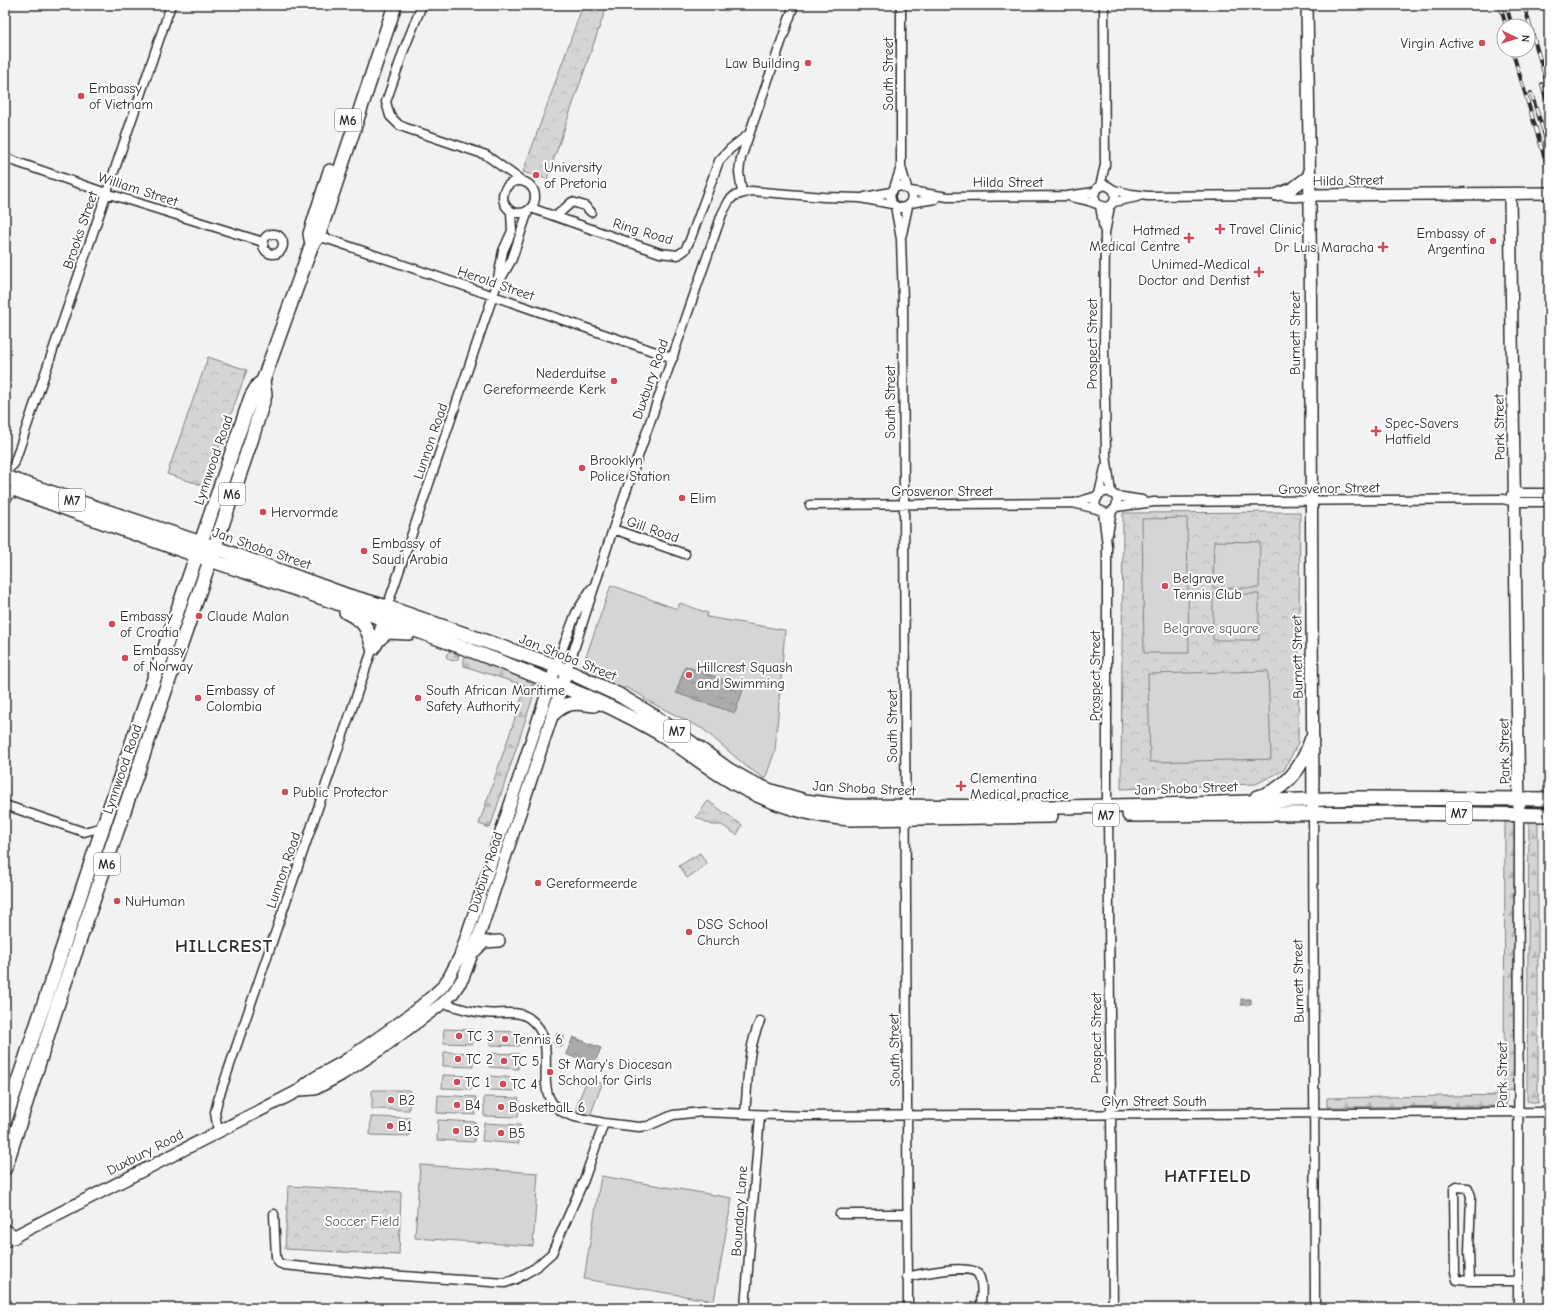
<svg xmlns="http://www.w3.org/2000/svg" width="1554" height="1313" font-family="'Comic Neue',sans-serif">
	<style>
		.forest { fill: url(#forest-firs); stroke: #808080 }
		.park { fill: url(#park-crowns); stroke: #808080 }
		.pitch { fill: #d5d5d5; stroke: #808080 }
		.water { fill: url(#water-ripples); stroke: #787878 }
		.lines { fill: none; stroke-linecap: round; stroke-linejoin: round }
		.street-casing { stroke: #2b2b2b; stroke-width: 11 }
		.secondary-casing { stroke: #2b2b2b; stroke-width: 14 }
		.primary-casing { stroke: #2b2b2b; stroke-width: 16 }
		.street { stroke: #fff; stroke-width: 8 }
		.secondary { stroke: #fff; stroke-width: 11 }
		.primary { stroke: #fff; stroke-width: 13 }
		.rail-casing { stroke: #2b2b2b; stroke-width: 4 }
		.rail { stroke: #fff; stroke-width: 2.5; stroke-dasharray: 8; stroke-linecap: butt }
		.poi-dot { fill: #d1495b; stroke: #fff; stroke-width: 1.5 }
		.labels { text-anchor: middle; stroke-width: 4; stroke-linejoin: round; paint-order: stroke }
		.shield { fill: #fff; stroke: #6b6b6b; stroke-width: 1 }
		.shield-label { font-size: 13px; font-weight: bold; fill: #2b2b2b }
		.poi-label { font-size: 14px; fill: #2b2b2b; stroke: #fff; text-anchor: start }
		.street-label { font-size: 14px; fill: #2b2b2b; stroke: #fff }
		.park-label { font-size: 14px; fill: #565656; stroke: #fff }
		.district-label { font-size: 18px; font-weight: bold; letter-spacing: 1px; fill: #2b2b2b; stroke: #fff }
	</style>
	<defs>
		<pattern id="forest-firs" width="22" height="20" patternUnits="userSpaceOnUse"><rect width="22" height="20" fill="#d5d5d5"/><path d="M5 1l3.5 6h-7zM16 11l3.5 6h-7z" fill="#b7b7b7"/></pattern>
		<pattern id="park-crowns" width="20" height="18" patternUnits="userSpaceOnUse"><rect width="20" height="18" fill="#d5d5d5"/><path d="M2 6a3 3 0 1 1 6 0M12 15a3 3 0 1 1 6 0" fill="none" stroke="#b7b7b7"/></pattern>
		<pattern id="water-ripples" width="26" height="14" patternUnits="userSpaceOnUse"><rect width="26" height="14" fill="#ababab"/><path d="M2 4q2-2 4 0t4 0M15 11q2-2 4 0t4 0" fill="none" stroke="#8b8b8b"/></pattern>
	</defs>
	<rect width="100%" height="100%" fill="#f2f2f2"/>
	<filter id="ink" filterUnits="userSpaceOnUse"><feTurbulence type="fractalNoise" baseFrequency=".025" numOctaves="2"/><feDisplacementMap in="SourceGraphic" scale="8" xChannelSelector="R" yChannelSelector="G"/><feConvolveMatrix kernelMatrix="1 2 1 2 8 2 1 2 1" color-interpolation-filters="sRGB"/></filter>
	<g filter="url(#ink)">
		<path class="forest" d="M450 651 459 653 458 659 452 661 447 658 446 655Z
			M467 653 532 680 535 691 490 828 479 824 526 686 464 666V658Z
			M1515 818 1514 1089 1504 1092 1505 821Z
			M1529 819H1538V1103L1527 1101Z
			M1507 1095 1506 1106 1327 1107V1098Z"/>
		<path class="park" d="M583 5H607L547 179 523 172Z
			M208 357 247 370 205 486 167 474Z
			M1300 512 1298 743 1284 770 1256 784 1121 789 1123 513Z
			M708 801 742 825 737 835 722 825H712L696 817Z
			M700 853 707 864 687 878 679 866Z
			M288 1186 401 1192 399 1255 285 1249Z"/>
		<path class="pitch" d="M1187 518 1189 653H1144L1142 519Z
			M1214 541 1260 542 1259 588H1213Z
			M611 585 677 609 680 603 708 613 707 617 785 630 775 751 765 779 747 767 703 729 644 699V697L625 687 623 690 582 668Z
			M1213 594H1259V640H1213Z
			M1268 671 1271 759 1150 762 1148 674Z
			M444 1029 474 1030 473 1044 443 1043Z
			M491 1031 520 1032 519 1046 490 1045Z
			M444 1052 473 1053V1067L443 1066Z
			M489 1053 519 1054 518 1069 489 1067Z
			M443 1075 473 1076 472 1089 442 1088Z
			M489 1076 518 1078V1091L488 1090Z
			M588 1077 602 1084 590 1116 575 1110Z
			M372 1090H410L409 1110 372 1109Z
			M438 1095 476 1097 475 1115 437 1113Z
			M484 1097 519 1098 518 1117 484 1116Z
			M371 1117 410 1118 409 1136 370 1135Z
			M438 1120 475 1122 474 1142 437 1140Z
			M484 1123 520 1125 519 1144 482 1141Z
			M420 1165 538 1173 533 1246 415 1238Z
			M601 1176 732 1198 714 1301 584 1279Z"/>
		<path class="water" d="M685 666 744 687 735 713 676 693Z
			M1241 999H1251V1005H1241Z
			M557 1033 564 1036 562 1047 553 1043Z
			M573 1037 601 1048 593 1066 566 1054Z"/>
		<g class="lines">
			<g class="street-casing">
				<path id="street" d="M422 5 405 47 386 102 390 116 399 125 406 128 486 155 522 181
					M901 5V167L907 188
					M5 158 106 193 263 242
					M503 197a16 16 0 1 1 32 0a16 16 0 1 1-32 0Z
					M1100 186 1105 165 1104 5
					M894 188 901 167
					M1114 190 1131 194 1148 196 1276 195C1288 197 1298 199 1310 195
					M910 191 948 197 1067 196 1094 192
					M742 193 739 172 741 158 794 5
					M865 197 891 192
					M1071 197C1079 199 1087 200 1094 203 1103 206 1110 211 1115 199L1114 190 1106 185 1097 188 1094 195 1096 203
					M1114 202 1137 197
					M910 203 935 199
					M895 206 901 239 903 301 908 1308
					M1100 206 1104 229
					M1110 206 1105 233 1104 349 1106 455 1111 492
					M531 208 660 253 678 255 685 250 690 240 719 161 730 149 749 134
					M556 216 572 202 585 206 591 212
					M263 244a10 10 0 1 1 20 0a10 10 0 1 1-20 0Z
					M902 234 908 206
					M314 236 328 239 673 358
					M499 282 512 259 528 211
					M5 472 14 464 171 5
					M1099 494 1105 468
					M1511 495 1515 493H1549
					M1116 496 1142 500
					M5 500 14 490
					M1074 503 1097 496
					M810 505 1073 503 1097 509 1106 513C1115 512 1119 504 1116 496L1108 491 1099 494 1095 503 1097 509
					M1116 507 1154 502 1503 499 1515 502H1549
					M1103 512 1107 546V806
					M613 529 685 554
					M1108 534 1112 511
					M387 607 497 284 503 251 512 231 511 212
					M556 666 576 613 591 589
					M567 671 613 529 722 214 729 201 734 196 751 191 824 197 860 198 892 204 900 208 905 207 910 203 912 197 910 191 901 186 894 188 890 195 892 204
					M5 805 84 832 103 827
					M1313 813 1315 1308
					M1108 815 1113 1308
					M443 1003C456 1007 470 1012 484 1013 499 1015 517 1009 529 1018 568 1046 519 1101 575 1117L604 1123 639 1127 648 1126 673 1115 702 1112 803 1116 1549 1112
					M745 1114C748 1083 747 1049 760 1021
					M218 1132 215 1112 218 1100 383 618
					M274 1214 276 1258 279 1263 284 1265 374 1274 505 1283 516 1279 535 1268 552 1253 584 1180 604 1123
					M840 1214H907
					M907 1277C919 1274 970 1263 978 1274 984 1283 981 1298 981 1308
					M1470 1281 1457 1280 1455 1272 1454 1189 1457 1187 1468 1188 1471 1196 1469 1251 1470 1281H1518
					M745 1308 760 1115
					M1518 1308 1519 814"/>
			</g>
			<g class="secondary-casing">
				<path id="secondary" d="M1307 5 1310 208 1313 813
					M1510 194 1519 814
					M1276 195 1293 188 1310 175
					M1310 195 1549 193
					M475 951 484 942 499 941
					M300 1090 315 1089 341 1075 381 1049 443 1003 453 993 463 978 482 927 567 671
					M5 1241 300 1090C311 1077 329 1071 343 1062 376 1039 412 1016 441 988L448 979 460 956 556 666"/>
			</g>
			<g class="primary-casing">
				<path id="primary" d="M312 244 310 234 330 171
					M5 477 222 550 349 596 387 607 556 666 619 695 654 716 729 770 750 782 771 791 805 801 843 806 1062 807 1161 805 1359 798 1549 799
					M16 490C82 515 149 539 216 562 332 601 448 639 561 686 595 699 628 715 659 733 680 746 699 761 719 774 759 800 803 815 850 819L1051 816
					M346 612C366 622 367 627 373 648
					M373 648 379 639 387 632 409 633
					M553 714C566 701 577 702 594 705
					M1257 797C1287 790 1303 766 1312 738
					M1129 815 1399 813 1549 815
					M5 1120 103 827 251 397 258 385 263 381
					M5 1168 58 1003 251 441 265 395 263 381 312 244 318 237 395 5
					M5 1231 14 1237"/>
			</g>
			<use href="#street" class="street"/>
			<use href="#secondary" class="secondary"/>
			<use href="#primary" class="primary"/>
			<g class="rail-casing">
				<path id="rail" d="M1500 5 1506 26
					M1506 5 1512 26
					M1524 5 1549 90
					M1512 50 1549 172
					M1542 84 1549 109
					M1531 93 1549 148"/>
			</g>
			<use href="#rail" class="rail"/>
		</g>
	</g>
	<g class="poi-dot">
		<circle cx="1482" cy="43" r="4"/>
		<circle cx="808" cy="63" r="4"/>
		<circle cx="81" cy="96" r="4"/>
		<circle cx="536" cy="175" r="4"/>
		<path d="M1218 223h4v4h4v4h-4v4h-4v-4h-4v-4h4z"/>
		<path d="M1187 232h4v4h4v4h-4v4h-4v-4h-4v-4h4z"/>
		<circle cx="1493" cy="241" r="4"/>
		<path d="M1381 241h4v4h4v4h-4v4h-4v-4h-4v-4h4z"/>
		<path d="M1257 266h4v4h4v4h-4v4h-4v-4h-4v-4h4z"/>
		<circle cx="614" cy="381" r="4"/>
		<path d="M1374 425h4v4h4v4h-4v4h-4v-4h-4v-4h4z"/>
		<circle cx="582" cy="468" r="4"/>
		<circle cx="682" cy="498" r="4"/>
		<circle cx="263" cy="512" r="4"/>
		<circle cx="364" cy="551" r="4"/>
		<circle cx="1165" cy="586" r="4"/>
		<circle cx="199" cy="616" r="4"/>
		<circle cx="112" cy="624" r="4"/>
		<circle cx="125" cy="658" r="4"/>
		<circle cx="689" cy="675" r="4"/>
		<circle cx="198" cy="698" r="4"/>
		<circle cx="418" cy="698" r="4"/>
		<path d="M959 780h4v4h4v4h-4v4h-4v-4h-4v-4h4z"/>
		<circle cx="285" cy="792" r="4"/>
		<circle cx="538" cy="883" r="4"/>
		<circle cx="117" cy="901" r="4"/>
		<circle cx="689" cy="932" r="4"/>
		<circle cx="459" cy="1036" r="4"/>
		<circle cx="505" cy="1039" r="4"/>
		<circle cx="458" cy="1059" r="4"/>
		<circle cx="504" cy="1061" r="4"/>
		<circle cx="550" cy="1072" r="4"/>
		<circle cx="457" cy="1082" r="4"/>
		<circle cx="503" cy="1084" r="4"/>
		<circle cx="391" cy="1100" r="4"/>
		<circle cx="457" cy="1105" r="4"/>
		<circle cx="501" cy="1107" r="4"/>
		<circle cx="390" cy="1126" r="4"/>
		<circle cx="456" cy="1131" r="4"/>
		<circle cx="501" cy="1133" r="4"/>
	</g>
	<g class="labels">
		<g class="shield">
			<rect x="335" y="109" width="26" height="22" rx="3"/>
			<rect x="219" y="483" width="26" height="22" rx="3"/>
			<rect x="59" y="489" width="26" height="22" rx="3"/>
			<rect x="664" y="720" width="26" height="22" rx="3"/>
			<rect x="1446" y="802" width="26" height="22" rx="3"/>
			<rect x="1093" y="804" width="26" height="22" rx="3"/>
			<rect x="94" y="853" width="26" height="22" rx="3"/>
		</g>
		<g class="shield-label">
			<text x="348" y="125">M6</text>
			<text x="232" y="499">M6</text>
			<text x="72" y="505">M7</text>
			<text x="677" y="736">M7</text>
			<text x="1459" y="818">M7</text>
			<text x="1106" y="820">M7</text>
			<text x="107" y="869">M6</text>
		</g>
		<g class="poi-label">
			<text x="1474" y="48" text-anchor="end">Virgin Active</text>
			<text x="800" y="68" text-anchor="end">Law Building</text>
			<text x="89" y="93">Embassy<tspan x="89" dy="16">of Vietnam</tspan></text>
			<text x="544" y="172">University<tspan x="544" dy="16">of Pretoria</tspan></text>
			<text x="1229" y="234">Travel Clinic</text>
			<text x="1180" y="235" text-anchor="end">Hatmed<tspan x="1180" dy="16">Medical Centre</tspan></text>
			<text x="1485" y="238" text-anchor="end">Embassy of<tspan x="1485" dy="16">Argentina</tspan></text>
			<text x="1374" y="252" text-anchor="end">Dr Luis Maracha</text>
			<text x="1250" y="269" text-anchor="end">Unimed-Medical<tspan x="1250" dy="16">Doctor and Dentist</tspan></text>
			<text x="606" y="378" text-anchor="end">Nederduitse<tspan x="606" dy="16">Gereformeerde Kerk</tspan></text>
			<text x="1385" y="428">Spec-Savers<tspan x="1385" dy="16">Hatfield</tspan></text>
			<text x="590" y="465">Brooklyn<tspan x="590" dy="16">Police Station</tspan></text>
			<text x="690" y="503">Elim</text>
			<text x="271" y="517">Hervormde</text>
			<text x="372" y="548">Embassy of<tspan x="372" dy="16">Saudi Arabia</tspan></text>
			<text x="1173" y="583">Belgrave<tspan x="1173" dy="16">Tennis Club</tspan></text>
			<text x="120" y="621">Embassy<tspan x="120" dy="16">of Croatia</tspan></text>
			<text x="207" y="621">Claude Malan</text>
			<text x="133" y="655">Embassy<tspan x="133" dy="16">of Norway</tspan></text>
			<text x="697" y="672">Hillcrest Squash<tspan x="697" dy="16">and Swimming</tspan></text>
			<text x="206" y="695">Embassy of<tspan x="206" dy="16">Colombia</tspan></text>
			<text x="426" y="695">South African Maritime<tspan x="426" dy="16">Safety Authority</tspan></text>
			<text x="970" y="783">Clementina<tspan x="970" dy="16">Medical practice</tspan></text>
			<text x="293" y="797">Public Protector</text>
			<text x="546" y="888">Gereformeerde</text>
			<text x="125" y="906">NuHuman</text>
			<text x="697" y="929">DSG School<tspan x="697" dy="16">Church</tspan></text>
			<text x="467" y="1041">TC 3</text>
			<text x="513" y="1044">Tennis 6</text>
			<text x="466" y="1064">TC 2</text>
			<text x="512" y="1066">TC 5</text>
			<text x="558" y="1069">St Mary's Diocesan<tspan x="558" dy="16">School for Girls</tspan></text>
			<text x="465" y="1087">TC 1</text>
			<text x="511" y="1089">TC 4</text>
			<text x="399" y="1105">B2</text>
			<text x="465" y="1110">B4</text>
			<text x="509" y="1112">BasketbalL 6</text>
			<text x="398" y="1131">B1</text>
			<text x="464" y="1136">B3</text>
			<text x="509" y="1138">B5</text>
		</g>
		<g class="street-label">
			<text transform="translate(888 74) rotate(-90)" y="5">South Street</text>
			<text transform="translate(1348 180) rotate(-1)" y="5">Hilda Street</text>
			<text x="1008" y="187">Hilda Street</text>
			<text transform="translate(138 189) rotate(18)" y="5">William Street</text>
			<text transform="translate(80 230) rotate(-71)" y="5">Brooks Street</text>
			<text transform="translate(643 231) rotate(17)" y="5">Ring Road</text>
			<text transform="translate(496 283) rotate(19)" y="5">Herold Street</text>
			<text transform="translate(1295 333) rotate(-90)" y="5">Burnett Street</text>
			<text transform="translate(1092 344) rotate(-90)" y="5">Prospect Street</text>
			<text transform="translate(650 379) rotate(-71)" y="5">Duxbury Road</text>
			<text transform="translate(890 402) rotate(-90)" y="5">South Street</text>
			<text transform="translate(1499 427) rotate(-91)" y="5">Park Street</text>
			<text transform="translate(430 441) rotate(-71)" y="5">Lunnon Road</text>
			<text transform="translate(213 460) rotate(-71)" y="5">Lynnwood Road</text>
			<text transform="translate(1329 488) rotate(-1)" y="5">Grosvenor Street</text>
			<text x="942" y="496">Grosvenor Street</text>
			<text transform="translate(653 529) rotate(19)" y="5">Gill Road</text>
			<text transform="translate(262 548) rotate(19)" y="5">Jan Shoba Street</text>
			<text transform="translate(568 657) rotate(22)" y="5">Jan Shoba Street</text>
			<text transform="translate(1297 657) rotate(-91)" y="5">Burnett Street</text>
			<text transform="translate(1095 676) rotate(-90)" y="5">Prospect Street</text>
			<text transform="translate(892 726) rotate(-90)" y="5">South Street</text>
			<text transform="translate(1504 751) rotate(-91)" y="5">Park Street</text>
			<text transform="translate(122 769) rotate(-71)" y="5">Lynnwood Road</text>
			<text transform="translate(864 788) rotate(3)" y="5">Jan Shoba Street</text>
			<text transform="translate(1186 788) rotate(-2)" y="5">Jan Shoba Street</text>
			<text transform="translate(283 870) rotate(-71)" y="5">Lunnon Road</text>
			<text transform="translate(485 872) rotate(-72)" y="5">Duxbury Road</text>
			<text transform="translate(1298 981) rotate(-91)" y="5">Burnett Street</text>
			<text transform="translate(1096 1038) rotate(-90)" y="5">Prospect Street</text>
			<text transform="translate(894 1050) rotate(-91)" y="5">South Street</text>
			<text transform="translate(1502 1075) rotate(-90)" y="5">Park Street</text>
			<text x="1154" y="1106">Glyn Street South</text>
			<text transform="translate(145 1152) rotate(-27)" y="5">Duxbury Road</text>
			<text transform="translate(739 1211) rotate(-86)" y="5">Boundary Lane</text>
		</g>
		<g class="park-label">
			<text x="1211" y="633">Belgrave square</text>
			<text x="362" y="1226">Soccer Field</text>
		</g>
		<g class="district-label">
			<text x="224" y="952">HILLCREST</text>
			<text x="1208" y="1182">HATFIELD</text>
		</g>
	</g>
	<rect width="1554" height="1313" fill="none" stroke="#fff" stroke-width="20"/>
	<rect x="10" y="10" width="1534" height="1293" fill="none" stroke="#2b2b2b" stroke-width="1.5" filter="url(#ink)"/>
	<g transform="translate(1516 38) rotate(94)"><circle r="19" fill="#ffffff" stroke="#aaaaaa"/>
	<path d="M0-3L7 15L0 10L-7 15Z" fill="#d1495b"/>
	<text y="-6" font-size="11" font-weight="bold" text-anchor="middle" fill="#2b2b2b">N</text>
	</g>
</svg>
